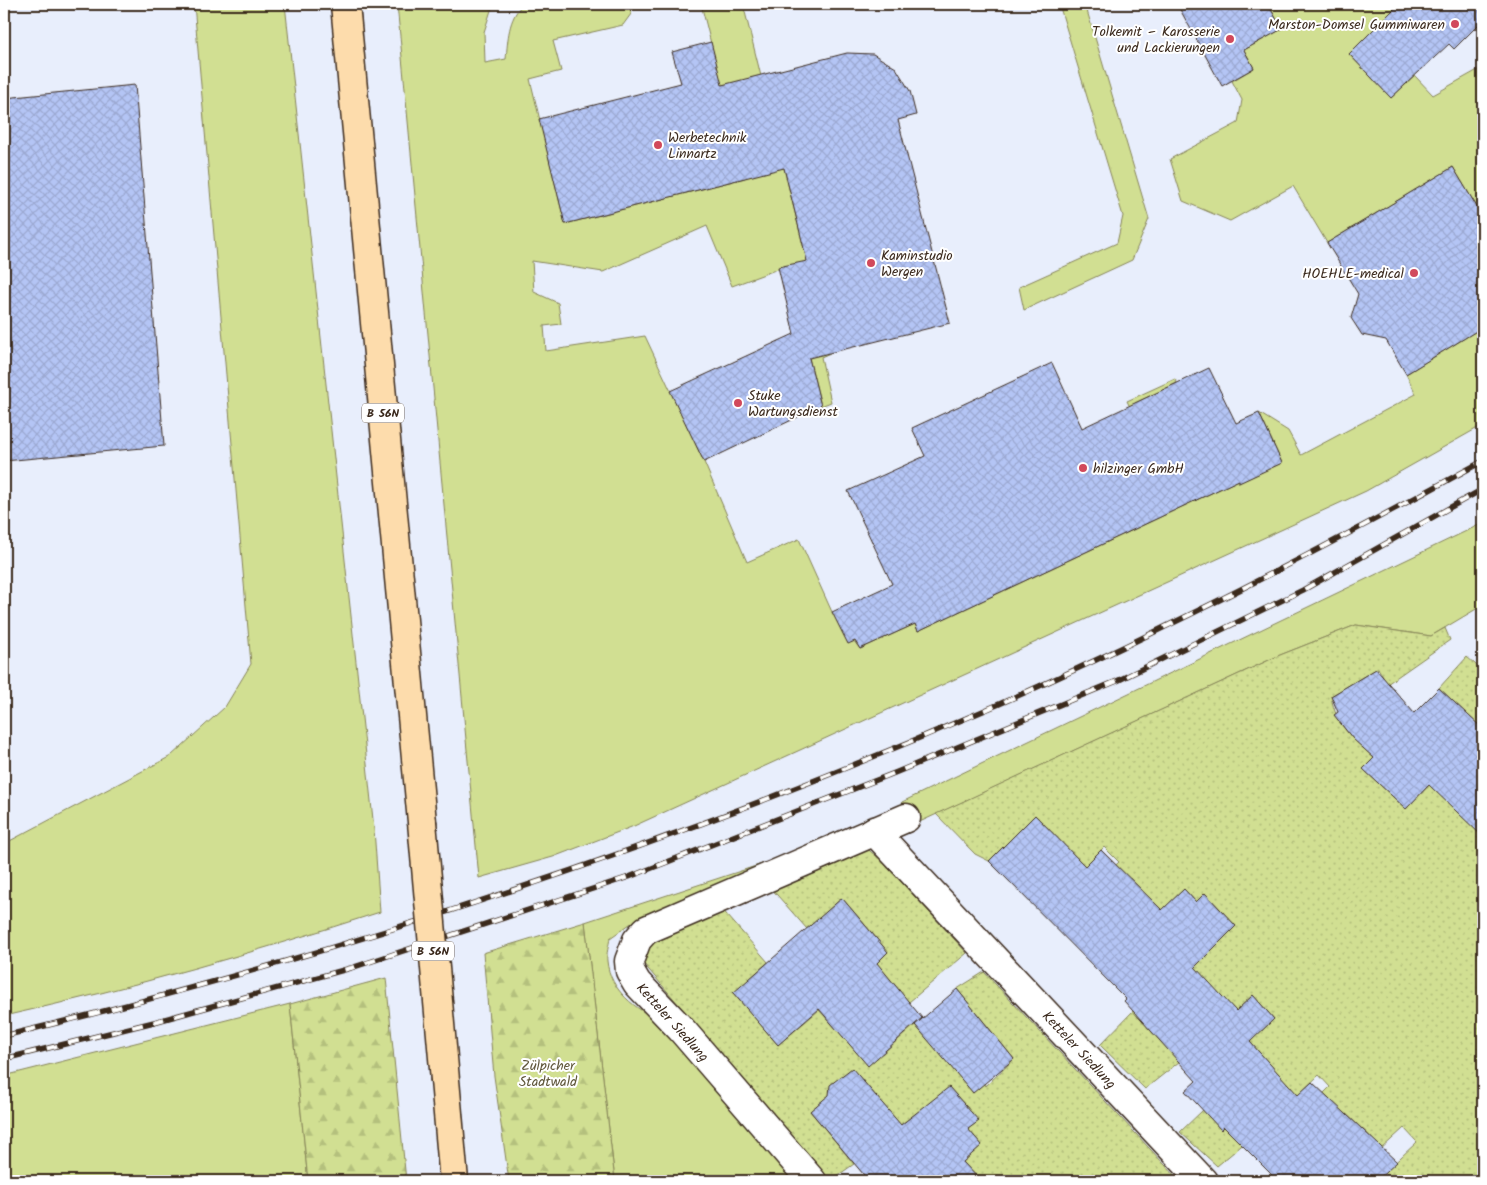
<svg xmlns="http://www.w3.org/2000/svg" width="1487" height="1185" font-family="Kalam,sans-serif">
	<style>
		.grass { fill: #d1df92; stroke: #868458 }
		.forest { fill: url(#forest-firs); stroke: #868458 }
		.garden { fill: url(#garden-dots); stroke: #868458 }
		.building { fill: url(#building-cross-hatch); stroke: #3b2a1e }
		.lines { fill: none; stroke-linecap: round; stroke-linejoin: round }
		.street-casing { stroke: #3b2a1e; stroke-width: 31 }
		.primary-casing { stroke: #3b2a1e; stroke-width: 31 }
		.street { stroke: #fff; stroke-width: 28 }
		.primary { stroke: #fddcac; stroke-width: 28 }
		.rail-casing { stroke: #3b2a1e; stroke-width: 5.5 }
		.rail { stroke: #fff; stroke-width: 4; stroke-dasharray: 11; stroke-linecap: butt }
		.primary-bridge-casing { stroke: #3b2a1e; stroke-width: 31; stroke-linecap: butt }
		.primary-bridge { stroke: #fddcac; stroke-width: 28 }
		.poi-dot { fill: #d1495b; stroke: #fff; stroke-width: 2 }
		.labels { text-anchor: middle; stroke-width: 4; stroke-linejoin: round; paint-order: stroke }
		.shield { fill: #fff; stroke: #766a62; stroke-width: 1 }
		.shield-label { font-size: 12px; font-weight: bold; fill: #3b2a1e }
		.poi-label { font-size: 14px; fill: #3b2a1e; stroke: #fff; text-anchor: start }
		.street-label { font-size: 14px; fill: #3b2a1e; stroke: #fff }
		.park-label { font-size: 14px; fill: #60573b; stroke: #fff }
	</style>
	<defs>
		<pattern id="forest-firs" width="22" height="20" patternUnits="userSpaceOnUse" patternTransform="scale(1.25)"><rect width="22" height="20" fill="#d1df92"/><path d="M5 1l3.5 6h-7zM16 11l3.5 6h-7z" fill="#b4c07d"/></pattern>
		<pattern id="garden-dots" width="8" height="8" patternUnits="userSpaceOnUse" patternTransform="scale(1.25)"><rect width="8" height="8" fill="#d1df92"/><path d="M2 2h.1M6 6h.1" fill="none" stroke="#b4c07d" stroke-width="1.8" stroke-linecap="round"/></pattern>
		<pattern id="building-cross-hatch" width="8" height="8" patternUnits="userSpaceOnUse" patternTransform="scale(1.25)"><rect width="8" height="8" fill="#b4c5f5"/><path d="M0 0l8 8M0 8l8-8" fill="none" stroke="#9ca9d2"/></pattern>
	</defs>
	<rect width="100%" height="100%" fill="#e8eefc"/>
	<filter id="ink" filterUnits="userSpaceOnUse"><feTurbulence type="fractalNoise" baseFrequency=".02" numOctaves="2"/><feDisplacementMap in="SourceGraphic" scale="10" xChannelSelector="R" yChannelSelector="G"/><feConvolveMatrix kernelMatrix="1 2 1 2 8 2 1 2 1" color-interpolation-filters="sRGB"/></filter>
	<g filter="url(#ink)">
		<path class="grass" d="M194 4H285L374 829 380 912C256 952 131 988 4 1016V844L171 756 225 707 251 664Z
			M397 4H493L484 32 485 63 506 59C508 39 508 19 523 4H631V14L623 25 553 41 561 71 530 79 565 224 745 178 701 4H743L830 353 821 357 831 402 821 406 786 266 732 286 707 226 603 272 532 261 534 292 558 303 561 324 544 326 546 351 645 336 704 462 747 562 799 539 832 612 860 649 915 624 918 631 1239 480 1282 463 1259 413 1288 431 1301 455 1416 394 1406 374 1483 327V425L1366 491 634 826 553 857 479 878Z
			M1059 4H1085L1149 219 1132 260 1024 310 1019 287 1117 243 1123 216Z
			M1268 4H1411L1434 28 1421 41 1392 11 1349 54 1391 98 1415 76 1433 95 1483 67V217L1453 167 1327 243 1293 186 1230 221 1183 201 1170 159 1238 123 1242 100 1232 81 1254 68 1244 50 1282 29Z
			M1175 379 1177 383 1135 403 1143 421 1138 423 1127 401Z
			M1483 523V605L1431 636 1356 625 1280 655 911 826 902 802Z
			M762 864 630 924 610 938C609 945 606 954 607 961 610 991 636 1009 660 1021L798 1181H615L585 922Z
			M290 1004 308 1181H4V1076Z"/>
		<path class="forest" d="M585 922 615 1181H509L494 1076 483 953Z
			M386 978 406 1181H308L290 1004Z"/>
		<path class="garden" d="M1356 625 1431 636 1445 628 1450 640 1387 684 1378 668 1331 696C1336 726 1352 738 1374 758L1363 769 1406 809 1483 730V763L1471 775 1477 830 1483 823V1181H1386L1389 1178 1384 1173 1417 1142 1404 1128 1380 1150 1369 1135 1344 1112 1315 1102 1330 1087 1319 1075 1271 1121 1217 1166 1180 1132 1203 1110 1221 1129 1280 1076 1245 1036 1249 1019 1262 1031 1274 1019 1253 995 1199 1046 1145 1089 1100 1045 1133 1011 1180 951 1221 910 1205 893 1196 902 1184 889 1142 930V890L1130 878 1111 897 1097 883 1119 862 1104 847 1085 866 1035 816 989 861 975 854 936 814 1280 655Z
			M1467 657 1483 671V729L1439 688Z
			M865 847 880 859 967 953 909 1002 868 971 888 952 842 898 807 929 770 887Z
			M721 908 768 962 734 993 778 1045 819 1010 849 1043 862 1031 882 1054 915 1025 970 1066 986 1086 1014 1059 957 989 984 972 1180 1181H979L963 1162 982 1145 968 1129 978 1121 927 1130 914 1115 900 1125 856 1073 810 1111 854 1164 830 1181 643 963 647 940Z"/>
		<path class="building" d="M1177 4H1268L1282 29 1244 50 1254 68 1222 86Z
			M1399 4H1483V20L1454 49 1449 44 1391 98 1349 54Z
			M711 42 722 85 847 53 873 54 896 68 910 91 916 115 898 120 950 323 809 358 821 406 704 462 670 391 794 334 778 267 807 261 784 168 565 224 539 119 681 83 672 52Z
			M135 85 164 446 4 461V98Z
			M1453 167 1483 217V327L1406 374 1386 340 1362 335 1351 318 1358 294 1327 243Z
			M1052 363 1082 428 1209 368 1236 423 1259 413 1282 463 1239 483V480L918 631 915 624 860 649 855 641 848 644 832 612 892 584 848 491 925 456 912 428Z
			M1376 669 1414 713 1439 688 1483 729V837L1429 785 1406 809 1363 769 1374 758 1353 739 1334 715 1338 712 1331 696Z
			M1035 815 1085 866 1101 850 1162 910 1184 889 1196 902 1205 893 1236 926 1195 967 1236 1011 1253 995 1274 1019 1250 1042 1298 1095 1312 1082 1397 1162 1376 1181H1278L1224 1127 1221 1130 1185 1091 1196 1081 1124 1001 1126 999 989 861Z
			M842 898 888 952 877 963 922 1018 868 1066 819 1009 778 1045 733 993Z
			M957 989 1014 1059 973 1093 915 1025Z
			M852 1068 901 1125 949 1087 979 1121 968 1129 982 1145 963 1162 981 1181H869L810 1111 829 1095 830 1085Z"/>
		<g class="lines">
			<g class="street-casing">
				<g id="street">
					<path id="s1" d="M874 831 1203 1181"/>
					<path d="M812 1181 681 1029 637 983 630 971 629 961 637 940 646 930 906 818"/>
				</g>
			</g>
			<g class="primary-casing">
				<path id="primary" d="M345 4 422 822
					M445 1080 454 1181"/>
			</g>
			<use href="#street" class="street"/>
			<use href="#primary" class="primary"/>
			<g class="rail-casing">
				<path id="rail" d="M4 1036C344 954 676 844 997 705 1163 632 1324 548 1483 461
					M4 1059 154 1022 351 968 629 877 897 772 1117 681 1303 590 1483 489"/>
			</g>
			<use href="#rail" class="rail"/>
			<g class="primary-bridge-casing">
				<path id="primary-bridge" d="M422 822 445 1080"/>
			</g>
			<use href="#primary-bridge" class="primary-bridge"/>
		</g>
	</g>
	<g class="poi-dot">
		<circle cx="1455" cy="24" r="5"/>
		<circle cx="1230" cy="39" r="5"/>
		<circle cx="658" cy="145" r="5"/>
		<circle cx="871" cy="263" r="5"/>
		<circle cx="1414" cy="273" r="5"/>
		<circle cx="738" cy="403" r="5"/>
		<circle cx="1083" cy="468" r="5"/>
	</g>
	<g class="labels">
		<g class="shield">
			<rect x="362" y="403.5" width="42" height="19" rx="4"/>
			<rect x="412" y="941.5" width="42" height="19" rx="4"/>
		</g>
		<g class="shield-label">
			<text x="383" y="417">B 56N</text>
			<text x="433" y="955">B 56N</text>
		</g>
		<g class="poi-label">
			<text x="1445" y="29" text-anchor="end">Marston-Domsel Gummiwaren</text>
			<text x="1220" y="36" text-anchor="end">Tolkemit – Karosserie<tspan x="1220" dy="16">und Lackierungen</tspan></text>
			<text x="668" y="142">Werbetechnik<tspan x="668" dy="16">Linnartz</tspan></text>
			<text x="881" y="260">Kaminstudio<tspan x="881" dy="16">Wergen</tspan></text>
			<text x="1404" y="278" text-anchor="end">HOEHLE-medical</text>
			<text x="748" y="400">Stuke<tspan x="748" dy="16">Wartungsdienst</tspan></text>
			<text x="1093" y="473">hilzinger GmbH</text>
		</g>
		<g class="street-label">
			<text transform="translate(673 1022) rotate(48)" y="5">Ketteler Siedlung</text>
			<text dy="5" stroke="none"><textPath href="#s1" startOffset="300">Ketteler Siedlung</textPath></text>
		</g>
		<g class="park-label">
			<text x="548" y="1070">Zülpicher<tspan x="548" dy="16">Stadtwald</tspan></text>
		</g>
	</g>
	<rect width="1487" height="1185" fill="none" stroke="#fff" stroke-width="20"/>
	<rect x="10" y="10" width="1467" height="1165" fill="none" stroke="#3b2a1e" stroke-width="2" filter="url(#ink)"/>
</svg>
